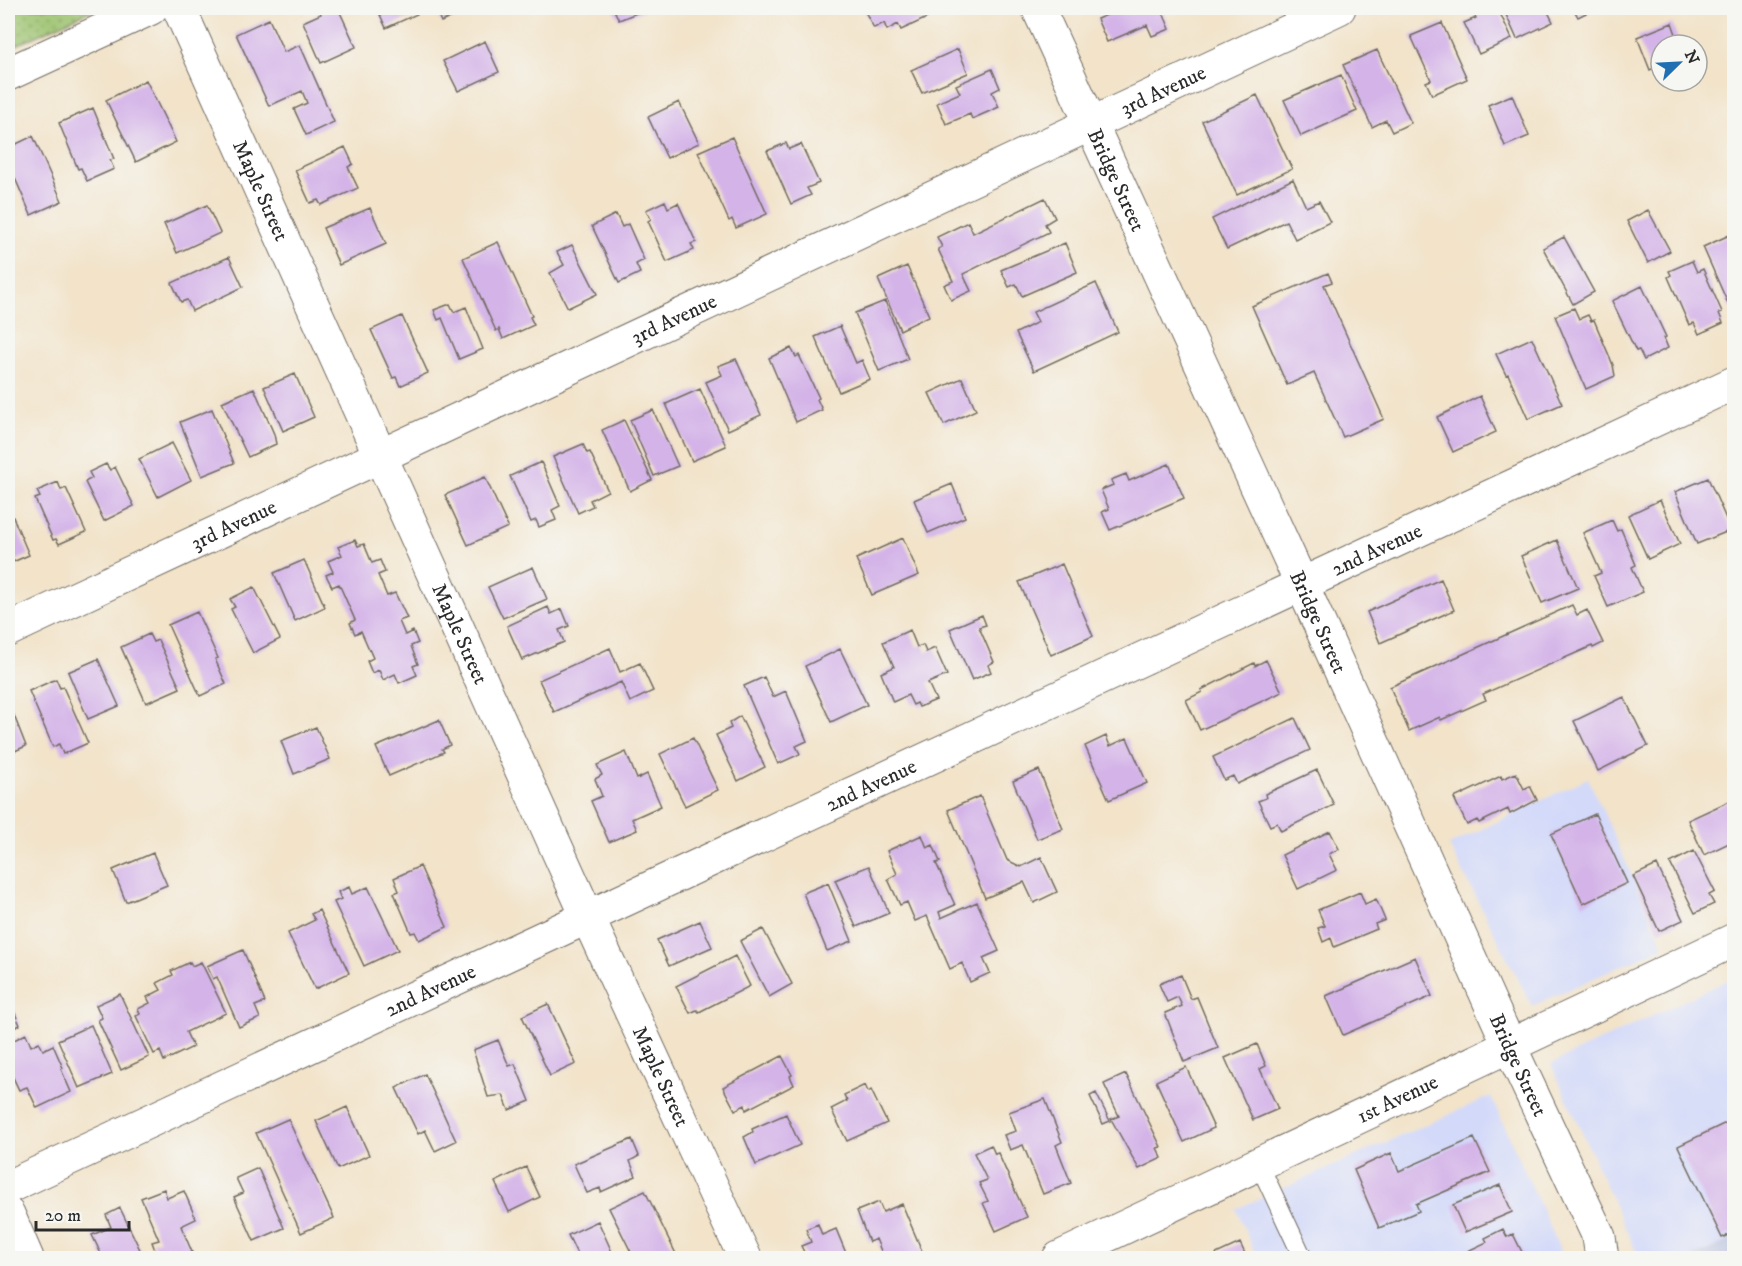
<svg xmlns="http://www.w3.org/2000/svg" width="1742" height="1266" font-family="'IM FELL DW Pica',serif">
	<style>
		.built { fill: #d3d9f9 }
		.industrial { fill: #bcc3de }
		.park { fill: url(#park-dots); stroke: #64764c; stroke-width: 1.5 }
		.building { fill: #d4b4e8 }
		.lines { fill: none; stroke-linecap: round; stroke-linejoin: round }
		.service-casing { stroke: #716b62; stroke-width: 20 }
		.minor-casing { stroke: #716b62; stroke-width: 35 }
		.secondary-casing { stroke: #716b62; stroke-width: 35 }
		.service { stroke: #fff; stroke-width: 18 }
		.minor { stroke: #fff; stroke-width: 33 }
		.secondary { stroke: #fff; stroke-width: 33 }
		.labels { text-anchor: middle; stroke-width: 6; stroke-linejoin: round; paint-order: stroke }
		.street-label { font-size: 21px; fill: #2b2b2b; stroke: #f6f6f2 }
	</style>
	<defs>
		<pattern id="park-dots" width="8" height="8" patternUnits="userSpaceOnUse" patternTransform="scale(1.5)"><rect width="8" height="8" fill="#9cc26e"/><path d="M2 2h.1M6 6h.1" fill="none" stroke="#7f9e5b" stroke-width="1.8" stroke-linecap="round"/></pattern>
	</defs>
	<rect width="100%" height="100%" fill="#f6f6f2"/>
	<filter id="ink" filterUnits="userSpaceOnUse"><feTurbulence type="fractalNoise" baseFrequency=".0167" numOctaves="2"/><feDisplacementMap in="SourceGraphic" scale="12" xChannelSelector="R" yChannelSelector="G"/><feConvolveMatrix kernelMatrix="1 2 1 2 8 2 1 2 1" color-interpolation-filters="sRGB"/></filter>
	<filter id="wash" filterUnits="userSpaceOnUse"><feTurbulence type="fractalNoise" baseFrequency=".008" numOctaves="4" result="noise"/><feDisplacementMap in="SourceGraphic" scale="24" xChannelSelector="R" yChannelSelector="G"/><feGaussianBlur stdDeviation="1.35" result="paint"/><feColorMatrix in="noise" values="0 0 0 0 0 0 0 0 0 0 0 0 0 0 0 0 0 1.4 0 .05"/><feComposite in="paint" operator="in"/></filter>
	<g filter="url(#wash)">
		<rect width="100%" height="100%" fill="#f2e3c9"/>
		<path class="built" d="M1588 778 1664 947 1532 1006 1449 845Z
			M1732 978 1734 983V1238L1691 1258H1639L1551 1064Z
			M1491 1096 1564 1258H1257L1236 1209Z"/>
		<path class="industrial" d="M1734 1238V1258H1691Z"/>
		<path class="park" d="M8 8H96L8 49Z"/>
		<g id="blocks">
			<path class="building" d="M318 8H338L356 47 321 63 303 22 321 14Z
				M377 8H414L417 14 386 28Z
				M435 8H473L441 22Z
				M613 8H649L619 20Z
				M863 8H942L944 10 901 30 898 24 887 30 884 23 874 28Z
				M1124 8H1161L1170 29 1152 36 1147 25 1107 42 1097 19Z
				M1477 8H1489L1491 12 1498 9 1512 39 1479 54 1464 23 1476 18 1471 10Z
				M1503 8H1546L1553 22 1517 39Z
				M1573 8H1596L1578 17Z
				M269 19 284 52 300 45 334 122 306 135 294 109 307 103 302 91 269 106 236 34Z
				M1442 23 1467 79 1432 95 1426 82 1431 80 1411 36Z
				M1672 23 1680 45H1661V65L1650 70 1637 37Z
				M485 41 499 72 458 91 443 61Z
				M958 49 968 73 922 93 911 70Z
				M1377 50 1411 123 1392 132 1386 120 1372 127 1343 65Z
				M992 69 1000 88 992 92 999 107 972 119 970 114 946 124 937 103 960 93 956 85Z
				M1341 75 1357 111 1301 136 1284 100Z
				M146 80 176 142 136 162 106 100Z
				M1257 95 1292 169 1237 195 1202 121Z
				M1512 95 1529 136 1505 146 1488 105Z
				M679 102 699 143 667 158 648 117Z
				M93 108 114 159 110 160 114 169 87 181 81 168 78 169 59 123Z
				M33 136 62 201 31 215 8 162V148Z
				M732 137 767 214 736 228 732 219 729 221 698 152Z
				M786 143 789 149 801 144 819 183 807 188 811 195 791 204 767 151Z
				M345 147 353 164 348 167 358 188 321 205 318 200 310 203 295 170Z
				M1293 179 1306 207 1319 201 1330 222 1295 239 1286 221 1227 249 1212 219Z
				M1045 198 1055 218 1045 224 1049 232 963 274 971 291 951 300 944 285 953 281 938 249 942 247 937 237 968 222 973 233Z
				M665 201 668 208 678 203 696 242 691 244 694 250 667 262 648 221 651 219 646 210Z
				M207 205 220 233 177 253 164 224Z
				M370 208 386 244 339 265 323 228Z
				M1648 210 1670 251 1648 263 1627 221Z
				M616 214 622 227 628 224 644 260 636 264 640 273 619 283 592 226Z
				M1734 233V311L1733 307 1730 308 1703 247Z
				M1564 237 1594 292 1573 304 1543 248Z
				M498 242 532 316 530 317 534 325 503 339 499 329 496 331 463 258Z
				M1065 243 1077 272 1022 296 1016 284 1009 287 1001 270Z
				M572 245 597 294 568 308 550 273 564 265 557 252Z
				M229 257 243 287 192 311 187 300 181 302 172 283Z
				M1692 261 1697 272 1703 269 1722 312 1719 313 1723 323 1699 334 1694 323 1689 325 1668 277 1671 275 1669 271Z
				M907 266 929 316 900 330 878 279Z
				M1328 273 1332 282 1324 285 1384 419 1343 437 1314 373 1287 385 1252 306Z
				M1096 283 1118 332 1034 371 1016 333 1038 322 1033 312Z
				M1642 286 1666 337 1664 338 1668 348 1644 360 1639 350 1636 351 1612 301Z
				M885 301 908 359 879 371 855 313Z
				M450 304 454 312 466 307 483 349 459 359 442 318 438 320 434 310Z
				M1574 308 1579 319 1588 315 1591 321 1594 320 1613 365 1615 376 1586 389 1555 316Z
				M402 316 428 373 400 386 396 377 393 378 371 330Z
				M840 326 856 363 862 360 870 379 839 392 815 337Z
				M1532 338 1562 404 1528 419 1508 374 1506 375 1496 354Z
				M791 348 796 357 799 355 819 398 817 399 822 410 796 422 769 358Z
				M736 359 761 415 728 430 706 382 722 375 718 366Z
				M295 374 314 417 283 431 264 387Z
				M962 378 976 410 944 425 929 393Z
				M254 388 274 434 276 444 248 457 222 402Z
				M700 389 726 446 692 461 666 404Z
				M1480 396 1496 432 1453 452 1437 417Z
				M212 409 234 463 202 476 180 422Z
				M653 410 678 466 654 476 630 420Z
				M624 420 652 480 630 491 602 430Z
				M172 443 191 480 158 497 139 459Z
				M583 444 587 453 590 452 608 491 590 500 593 506 578 513 553 457Z
				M541 462 560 506 552 510 556 520 539 527 536 520 531 522 510 476Z
				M106 464 110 470 115 467 134 506 104 521 85 482 92 478 89 472Z
				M1169 464 1184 498 1110 530 1102 512 1109 509 1101 490 1113 485 1111 480 1126 474 1129 481Z
				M485 477 508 527 468 545 445 495Z
				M1708 478 1731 530 1697 544 1675 492Z
				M58 482 61 490 66 488 86 532 59 544 56 539 53 540 35 499 40 497 37 491Z
				M952 484 965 517 928 533 914 500Z
				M1660 500 1680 544 1648 559 1628 515Z
				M13 517 29 555 8 564V519Z
				M1612 520 1617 531 1621 529 1636 565 1632 567 1643 592 1608 607 1594 576 1601 573 1583 533Z
				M903 538 919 575 872 595 856 559Z
				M355 540 358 546 364 544 372 563 380 560 385 572 378 575 387 596 395 593 407 618 399 621 405 635 413 631 418 643 411 646 418 664 413 666 417 675 399 683 395 674 383 680 379 670 372 673 367 661 373 658 361 631 355 634 350 623 355 620 339 584 332 587 326 575 333 572 328 561 342 555 338 547Z
				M1557 540 1578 588 1542 603 1521 556Z
				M304 560 325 607 295 621 274 573Z
				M1062 564 1093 636 1051 655 1019 582Z
				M533 567 547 599 503 618 488 587Z
				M1441 579 1454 610 1380 643 1367 612Z
				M254 587 280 639 253 653 231 609 235 607 230 599Z
				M1572 605 1577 615 1587 610 1603 643 1593 648 1592 646 1483 694 1486 700 1441 720 1440 717 1409 731 1390 687Z
				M548 607 551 614 562 609 569 626 559 630 564 642 522 660 507 626Z
				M197 612 218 658 215 659 226 684 200 696 168 625Z
				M982 615 986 625 979 627 994 662 988 665 991 672 972 680 950 629Z
				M910 630 917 647 923 645 926 652 935 648 947 675 928 683 936 700 919 707 917 703 913 705 908 695 893 702 881 673 894 667 883 642Z
				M149 634 153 642 158 640 180 688 146 703 121 647Z
				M610 648 620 672 640 663 653 691 630 702 621 682 554 712 539 680Z
				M840 649 867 705 831 722 805 666Z
				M98 659 119 706 88 719 68 672Z
				M1266 660 1282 692 1200 730 1186 700 1202 692 1201 690 1254 663 1255 666Z
				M764 677 773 697 786 691 807 741 796 746 800 754 778 764 744 686Z
				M56 679 60 688 63 687 88 743 63 754 59 744 53 747 29 691Z
				M1624 697 1648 746 1598 771 1574 721Z
				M8 709 9 714 13 713 26 746 8 754Z
				M740 716 765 767 738 781 716 735 731 728 729 723Z
				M1295 718 1310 750 1237 784 1233 776 1224 780 1213 757Z
				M439 720 450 745 442 749 444 752 389 776 376 747Z
				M316 727 330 759 294 774 281 741Z
				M1106 736 1110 746 1127 738 1147 783 1109 800 1085 746Z
				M693 738 718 790 685 806 660 754Z
				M626 752 637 779 647 774 661 806 632 819 637 830 609 842 591 801 602 796 595 779 602 775 597 765Z
				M1039 770 1063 829 1037 839 1013 781Z
				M1317 770 1334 805 1281 831 1277 823 1270 826 1258 801 1266 798 1265 794Z
				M1516 773 1524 789 1530 786 1537 800 1510 814 1508 809 1479 823 1477 820 1467 825 1454 798 1501 776 1502 779Z
				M980 796 1007 860 1021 867 1041 857 1057 892 1034 903 1024 882 985 898 948 810Z
				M1734 799V851L1731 842 1704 855 1688 820Z
				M1595 814 1627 883 1583 904 1551 834Z
				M1330 831 1339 849 1329 854 1337 870 1298 889 1282 855Z
				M922 835 927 848 933 845 940 862 936 863 955 905 939 912 941 918 977 902 999 951 983 958 990 973 970 982 962 963 950 969 927 916 915 921 907 902 900 905 888 879 897 874 887 851Z
				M1694 851 1715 892 1709 895 1714 904 1695 913 1670 863Z
				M153 853 167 885 126 902 113 870Z
				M1657 865 1683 920 1659 931 1633 876Z
				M420 866 447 927 419 940 415 932 411 933 394 893 399 891 394 878Z
				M869 866 889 913 856 927 835 880Z
				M828 883 852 941 827 951 803 893Z
				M349 887 352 894 368 887 398 950 364 966 334 902 341 899 338 892Z
				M1360 892 1365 904 1376 899 1385 920 1375 924 1377 929 1334 947 1331 938 1323 942 1318 928 1325 926 1318 910Z
				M319 910 349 973 315 989 288 933 315 920 311 914Z
				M700 921 712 947 669 966 657 940Z
				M763 929 792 984 769 997 740 941Z
				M243 950 265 1002 255 1006 260 1018 239 1027 217 977 213 979 207 966Z
				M735 956 750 986 699 1012 697 1010 690 1013 676 986Z
				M1415 957 1432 996 1343 1035 1326 996Z
				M190 962 192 966 201 962 226 1013 186 1032 193 1047 164 1061 160 1051 154 1054 136 1016 140 1014 138 1009 150 1003 147 997 161 990 157 983 173 975 171 971Z
				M1181 975 1191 999 1197 997 1218 1048 1184 1062 1165 1013 1182 1006 1178 997 1167 1002 1159 984Z
				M120 994 149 1057 121 1070 98 1020 102 1018 96 1005Z
				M8 997 20 1025 8 1031Z
				M548 1004 576 1064 550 1076 522 1016Z
				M91 1025 112 1074 79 1088 58 1040Z
				M26 1034 31 1046 39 1042 43 1050 53 1045 63 1068 61 1069 71 1092 37 1108 27 1087 19 1090 10 1071 8 1072V1043Z
				M498 1040 509 1066 515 1064 530 1101 509 1110 503 1095 488 1097 473 1050Z
				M1257 1044 1266 1066 1260 1069 1278 1109 1253 1120 1225 1058Z
				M782 1056 792 1075 790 1076 794 1085 746 1110 745 1105 735 1110 723 1087Z
				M1186 1067 1214 1128 1184 1142 1156 1081Z
				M425 1074 456 1141 435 1151 425 1130 418 1134 396 1088Z
				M1126 1074 1161 1147 1157 1148 1162 1158 1139 1169 1111 1119 1119 1116 1104 1084Z
				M865 1085 868 1092 871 1090 887 1123 847 1141 831 1109 847 1101 844 1095Z
				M1096 1093 1110 1121 1103 1124 1090 1096Z
				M1045 1099 1062 1142 1056 1145 1071 1183 1043 1194 1023 1145 1010 1150 1004 1135 1016 1131 1009 1112Z
				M347 1107 369 1155 338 1169 316 1121Z
				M786 1114 800 1145 756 1165 744 1137 753 1132 752 1129Z
				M288 1119 334 1218 301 1233 256 1133Z
				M1734 1119V1232L1722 1238 1678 1146Z
				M1474 1138 1490 1172 1416 1204 1419 1211 1379 1228 1354 1170 1391 1153 1399 1171Z
				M632 1139 639 1156 630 1161 636 1176 601 1192 600 1188 587 1193 574 1164Z
				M991 1145 995 1154 998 1153 1027 1217 996 1231 983 1203 988 1201 979 1183 987 1180 974 1153Z
				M526 1167 540 1197 509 1212 495 1182Z
				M258 1168 284 1228 254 1241 234 1197 243 1193 236 1178Z
				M1500 1185 1512 1212 1465 1232 1453 1205Z
				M164 1189 167 1198 184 1191 196 1219 181 1226 192 1252 176 1258H158L152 1242 159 1240 141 1198Z
				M645 1191 678 1258H634L609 1208Z
				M879 1202 883 1212 902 1204 925 1258H884L876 1239 869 1242 857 1211Z
				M120 1208 144 1258H103L92 1235 111 1227 106 1215Z
				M598 1221 612 1252 598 1258H579L568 1235Z
				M818 1224 822 1235 836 1229 848 1258H807L801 1246 811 1242 806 1229Z
				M1503 1229 1507 1237 1513 1234 1524 1256 1519 1258H1453L1487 1242 1485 1238Z
				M1240 1243 1247 1258H1218L1216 1254Z"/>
		</g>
	</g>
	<g filter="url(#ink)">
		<use href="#blocks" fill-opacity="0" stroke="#716b62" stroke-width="1.5"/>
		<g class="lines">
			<g class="service-casing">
				<path id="service" d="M1259 1164 1303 1258"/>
			</g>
			<g class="minor-casing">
				<g id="minor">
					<path id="s1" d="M179 8 588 918 745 1258"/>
					<path d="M8 74 151 8"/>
					<path id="s2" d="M8 630 1339 8"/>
					<path id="s3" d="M8 1187 1734 383"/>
					<path d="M8 1214 27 1258"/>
					<path id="s4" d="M1059 1258 1734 940"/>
				</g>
			</g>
			<g class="secondary-casing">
				<g id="secondary">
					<path id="s5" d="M1038 8 1302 585 1510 1047 1599 1237 1602 1258"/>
				</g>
			</g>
			<use href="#service" class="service"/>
			<use href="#minor" class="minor"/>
			<use href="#secondary" class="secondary"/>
		</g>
	</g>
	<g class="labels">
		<g class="street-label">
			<text dy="7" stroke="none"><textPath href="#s2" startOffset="1275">3rd Avenue</textPath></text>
			<text dy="7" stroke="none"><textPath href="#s5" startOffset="189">Bridge Street</textPath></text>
			<text dy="7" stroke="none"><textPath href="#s1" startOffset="200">Maple Street</textPath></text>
			<text dy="7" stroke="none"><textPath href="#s2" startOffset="735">3rd Avenue</textPath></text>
			<text dy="7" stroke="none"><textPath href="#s2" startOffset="249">3rd Avenue</textPath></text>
			<text dy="7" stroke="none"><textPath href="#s3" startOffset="1510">2nd Avenue</textPath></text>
			<text dy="7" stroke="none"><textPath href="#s5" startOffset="675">Bridge Street</textPath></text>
			<text dy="7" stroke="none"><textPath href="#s1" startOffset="686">Maple Street</textPath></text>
			<text dy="7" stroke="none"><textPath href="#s3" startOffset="952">2nd Avenue</textPath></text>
			<text dy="7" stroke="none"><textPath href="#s3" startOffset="466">2nd Avenue</textPath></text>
			<text dy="7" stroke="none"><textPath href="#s5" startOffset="1161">Bridge Street</textPath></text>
			<text dy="7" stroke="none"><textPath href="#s1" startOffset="1172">Maple Street</textPath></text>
			<text dy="7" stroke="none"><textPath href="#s4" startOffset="374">1st Avenue</textPath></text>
		</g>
	</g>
	<rect width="1742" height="1266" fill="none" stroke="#f6f6f2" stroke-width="30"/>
	<g transform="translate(1679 63) rotate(66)"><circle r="28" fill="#f6f6f2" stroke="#a5a5a2" stroke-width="1.5"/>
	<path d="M0-4.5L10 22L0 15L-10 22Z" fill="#1f6fb2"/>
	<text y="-9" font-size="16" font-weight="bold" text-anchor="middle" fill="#2b2b2b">N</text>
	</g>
	<path d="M36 1221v9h93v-9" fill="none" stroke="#2b2b2b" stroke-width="3"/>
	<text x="45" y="1221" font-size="18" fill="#2b2b2b" stroke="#f6f6f2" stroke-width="4.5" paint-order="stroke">20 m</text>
</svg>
